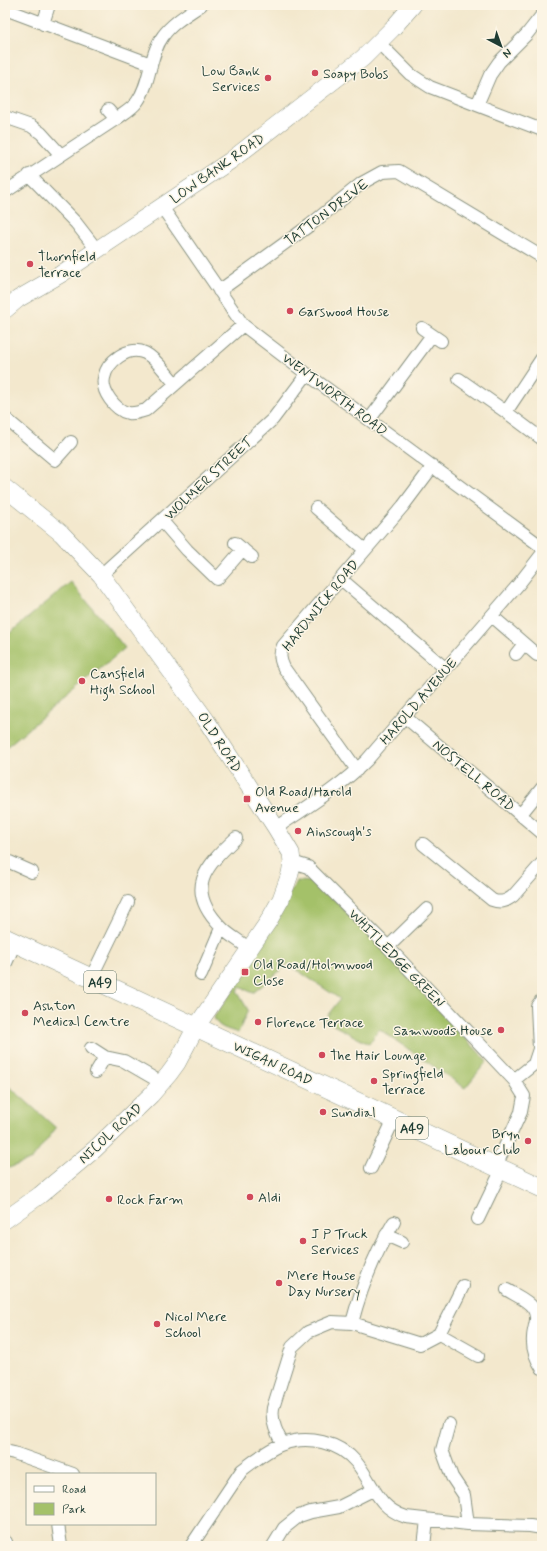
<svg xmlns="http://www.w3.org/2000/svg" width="547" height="1551" font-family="Mynerve,sans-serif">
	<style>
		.green { fill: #a4c169; stroke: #627f4e }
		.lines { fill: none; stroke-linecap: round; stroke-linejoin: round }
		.street-casing { stroke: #899280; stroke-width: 14 }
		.secondary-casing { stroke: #899280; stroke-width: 18 }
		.primary-casing { stroke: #899280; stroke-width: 20 }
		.street { stroke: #fff; stroke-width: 12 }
		.secondary { stroke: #fff; stroke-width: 17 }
		.primary { stroke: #fff; stroke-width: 19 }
		.poi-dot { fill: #d1495b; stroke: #fcf5e5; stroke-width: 1.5 }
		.labels { text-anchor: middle; stroke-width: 3; stroke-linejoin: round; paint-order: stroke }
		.shield { fill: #fcf5e5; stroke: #617469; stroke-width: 1 }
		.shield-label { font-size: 13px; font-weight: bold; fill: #1f3d34 }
		.poi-label { font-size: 14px; fill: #1f3d34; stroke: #fcf5e5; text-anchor: start }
		.street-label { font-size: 14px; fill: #1f3d34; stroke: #fcf5e5 }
	</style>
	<rect width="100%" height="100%" fill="#fcf5e5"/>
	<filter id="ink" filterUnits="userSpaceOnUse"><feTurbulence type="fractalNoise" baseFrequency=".025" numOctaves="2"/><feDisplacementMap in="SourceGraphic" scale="8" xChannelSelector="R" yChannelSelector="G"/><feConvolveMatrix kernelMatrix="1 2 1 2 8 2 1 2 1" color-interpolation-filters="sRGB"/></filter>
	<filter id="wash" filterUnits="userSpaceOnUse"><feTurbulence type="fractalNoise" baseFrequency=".012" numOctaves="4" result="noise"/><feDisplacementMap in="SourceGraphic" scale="16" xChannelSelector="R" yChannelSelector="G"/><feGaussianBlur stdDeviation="0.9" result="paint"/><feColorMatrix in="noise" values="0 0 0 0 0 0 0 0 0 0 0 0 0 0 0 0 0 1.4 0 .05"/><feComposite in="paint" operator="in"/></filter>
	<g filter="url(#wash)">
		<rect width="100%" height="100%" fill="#f3e8cd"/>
		<path class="green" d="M71 582 125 648 5 748V637Z
			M297 881 318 882 487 1061 465 1088 379 1029 369 1044 324 1020 340 999 288 964 253 993 240 987 237 991 248 1010 238 1033C228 1029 217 1028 214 1017L239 982Z
			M10 1087 56 1128 32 1159 9 1168 5 1165V1093Z"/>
	</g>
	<g filter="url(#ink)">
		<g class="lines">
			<g class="street-casing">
				<path id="street" d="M5 9 151 64
					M43 24 49 5
					M379 43 410 74 430 87 542 130
					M477 105 490 75 499 62 527 34 542 15
					M108 110 116 119C123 114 132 109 137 102 151 83 149 55 163 36 172 23 188 14 201 5
					M5 117 31 126 41 133 61 155
					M29 175 76 223 97 250
					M5 192 116 119
					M162 207 243 325 307 374 542 547
					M219 291 310 225 362 183 382 172 399 171 542 257
					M422 328 441 341
					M459 379 506 412 542 439
					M175 383C166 374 157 359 145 353 129 345 107 361 104 378 101 391 115 410 128 413 134 414 140 412 146 410L243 325
					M506 412 542 358
					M5 418 55 460 71 442
					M369 420 432 335
					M316 508 365 550
					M162 521 187 550 217 579 243 549
					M235 543 252 557
					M101 575 273 419 307 374
					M341 579 446 669
					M492 616 537 655
					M516 654 524 644
					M405 717 542 833
					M357 770 284 668C280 660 279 654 283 646L403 506 433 466
					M521 814 542 788
					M276 828C307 807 340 787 367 760L518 585 542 554
					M236 838C205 867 184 889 221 927 229 936 241 941 250 950
					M423 844 492 900C500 903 505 902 513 896L542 863
					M5 860 32 872
					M292 862 308 867 388 947 514 1080 524 1096 521 1112 496 1166
					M388 947 427 909
					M5 965 15 943
					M201 975 221 928
					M91 978 128 902
					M91 1048 105 1057 124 1061 162 1083
					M96 1072 105 1057
					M514 1080 534 1064 539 1049 537 1006 542 999
					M371 1168 394 1119
					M478 1219 502 1169
					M386 1235 402 1242
					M507 1290C515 1295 528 1300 533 1308 540 1318 533 1327 533 1338 532 1349 536 1359 542 1368
					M352 1323C361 1288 375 1253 394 1222
					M439 1334 463 1286
					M449 1424 442 1450 452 1477 464 1495 468 1524
					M283 1444C276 1433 271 1421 273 1408L292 1347 308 1332 332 1322 352 1323 420 1344 439 1334 478 1356
					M5 1451 14 1453 73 1474
					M58 1524 61 1546
					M6 1542 7 1546
					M191 1546 242 1470C254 1461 270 1448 283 1444 308 1435 339 1442 356 1462 374 1484 376 1507 406 1517L468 1524 530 1526 542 1528
					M273 1546 284 1528 299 1516 311 1512 339 1507 373 1490
					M424 1546 427 1520"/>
			</g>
			<g class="secondary-casing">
				<path id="secondary" d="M5 310 18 299 61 274 230 161 363 58 392 29 413 5
					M5 488 61 533 101 575 206 720 276 828 291 853 292 862 290 874 281 899 268 922 196 1027 177 1063 169 1074 151 1095 95 1149 40 1195 5 1220"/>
			</g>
			<g class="primary-casing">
				<path id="primary" d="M5 938 542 1188"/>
			</g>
			<use href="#street" class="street"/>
			<use href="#secondary" class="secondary"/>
			<use href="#primary" class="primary"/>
		</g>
	</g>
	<g class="poi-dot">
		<circle cx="315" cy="73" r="4"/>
		<circle cx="268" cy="78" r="4"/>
		<circle cx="30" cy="264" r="4"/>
		<circle cx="290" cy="311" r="4"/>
		<circle cx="82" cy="681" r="4"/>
		<rect x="243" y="795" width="8" height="8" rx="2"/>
		<circle cx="298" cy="831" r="4"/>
		<rect x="241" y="968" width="8" height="8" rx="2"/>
		<circle cx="25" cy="1013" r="4"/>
		<circle cx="258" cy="1022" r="4"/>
		<circle cx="501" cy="1030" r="4"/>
		<circle cx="322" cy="1055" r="4"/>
		<circle cx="374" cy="1081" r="4"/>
		<circle cx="323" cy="1112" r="4"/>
		<circle cx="528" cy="1141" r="4"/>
		<circle cx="250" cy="1197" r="4"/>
		<circle cx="109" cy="1199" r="4"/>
		<circle cx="303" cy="1241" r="4"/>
		<circle cx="279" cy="1283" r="4"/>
		<circle cx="157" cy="1324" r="4"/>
	</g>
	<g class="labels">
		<g class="shield">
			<rect x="84" y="971" width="32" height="22" rx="3"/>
			<rect x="396" y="1117" width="32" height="22" rx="3"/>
		</g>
		<g class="shield-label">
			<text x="100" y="987">A49</text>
			<text x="412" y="1133">A49</text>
		</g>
		<g class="poi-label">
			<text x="260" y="75" text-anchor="end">Low Bank<tspan x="260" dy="16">Services</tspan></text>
			<text x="323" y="78">Soapy Bobs</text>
			<text x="38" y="261">Thornfield<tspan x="38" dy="16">Terrace</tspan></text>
			<text x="298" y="316">Garswood House</text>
			<text x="90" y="678">Cansfield<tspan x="90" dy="16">High School</tspan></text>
			<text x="255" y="796">Old Road/Harold<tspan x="255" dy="16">Avenue</tspan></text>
			<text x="306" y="836">Ainscough's</text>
			<text x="253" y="969">Old Road/Holmwood<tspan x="253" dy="16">Close</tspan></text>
			<text x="33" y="1010">Ashton<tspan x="33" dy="16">Medical Centre</tspan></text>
			<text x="266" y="1027">Florence Terrace</text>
			<text x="493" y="1035" text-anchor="end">Samwoods House</text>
			<text x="330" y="1060">The Hair Lounge</text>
			<text x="382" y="1078">Springfield<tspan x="382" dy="16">Terrace</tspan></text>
			<text x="331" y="1117">Sundial</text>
			<text x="520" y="1138" text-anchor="end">Bryn<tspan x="520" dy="16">Labour Club</tspan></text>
			<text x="258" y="1202">Aldi</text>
			<text x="117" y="1204">Rock Farm</text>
			<text x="311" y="1238">J P Truck<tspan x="311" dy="16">Services</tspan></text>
			<text x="287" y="1280">Mere House<tspan x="287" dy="16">Day Nursery</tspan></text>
			<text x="165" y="1321">Nicol Mere<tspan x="165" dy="16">School</tspan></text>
		</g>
		<g class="street-label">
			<text transform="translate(217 168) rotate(-35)" y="5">LOW BANK ROAD</text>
			<text transform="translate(326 212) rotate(-37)" y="5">TATTON DRIVE</text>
			<text transform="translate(335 394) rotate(37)" y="5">WENTWORTH ROAD</text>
			<text transform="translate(208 478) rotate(-43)" y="5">WOLMER STREET</text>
			<text transform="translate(320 605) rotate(-51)" y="5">HARDWICK ROAD</text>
			<text transform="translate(418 701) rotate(-49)" y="5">HAROLD AVENUE</text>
			<text transform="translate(220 742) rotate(57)" y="5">OLD ROAD</text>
			<text transform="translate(474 775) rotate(40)" y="5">NOSTELL ROAD</text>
			<text transform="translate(397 958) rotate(46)" y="5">WHITLEDGE GREEN</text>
			<text transform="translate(273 1063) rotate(25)" y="5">WIGAN ROAD</text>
			<text transform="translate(110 1133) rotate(-43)" y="5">NICOL ROAD</text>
		</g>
	</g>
	<rect width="547" height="1551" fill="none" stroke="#fcf5e5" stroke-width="20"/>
	<rect x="26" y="1473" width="130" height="52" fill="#fcf5e5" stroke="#a4ab9e"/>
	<rect x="34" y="1486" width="20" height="6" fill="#ffffff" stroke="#a4ab9e"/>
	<text x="62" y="1493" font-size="12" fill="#1f3d34">Road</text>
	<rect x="34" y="1503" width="20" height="12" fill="#a4c169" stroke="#a4ab9e"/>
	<text x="62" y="1513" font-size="12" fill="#1f3d34">Park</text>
	<g transform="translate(501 46) rotate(139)" stroke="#fcf5e5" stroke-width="3" paint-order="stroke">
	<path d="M0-3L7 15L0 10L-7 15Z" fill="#1f3d34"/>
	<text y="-6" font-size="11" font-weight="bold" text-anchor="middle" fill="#1f3d34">N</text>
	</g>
</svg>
